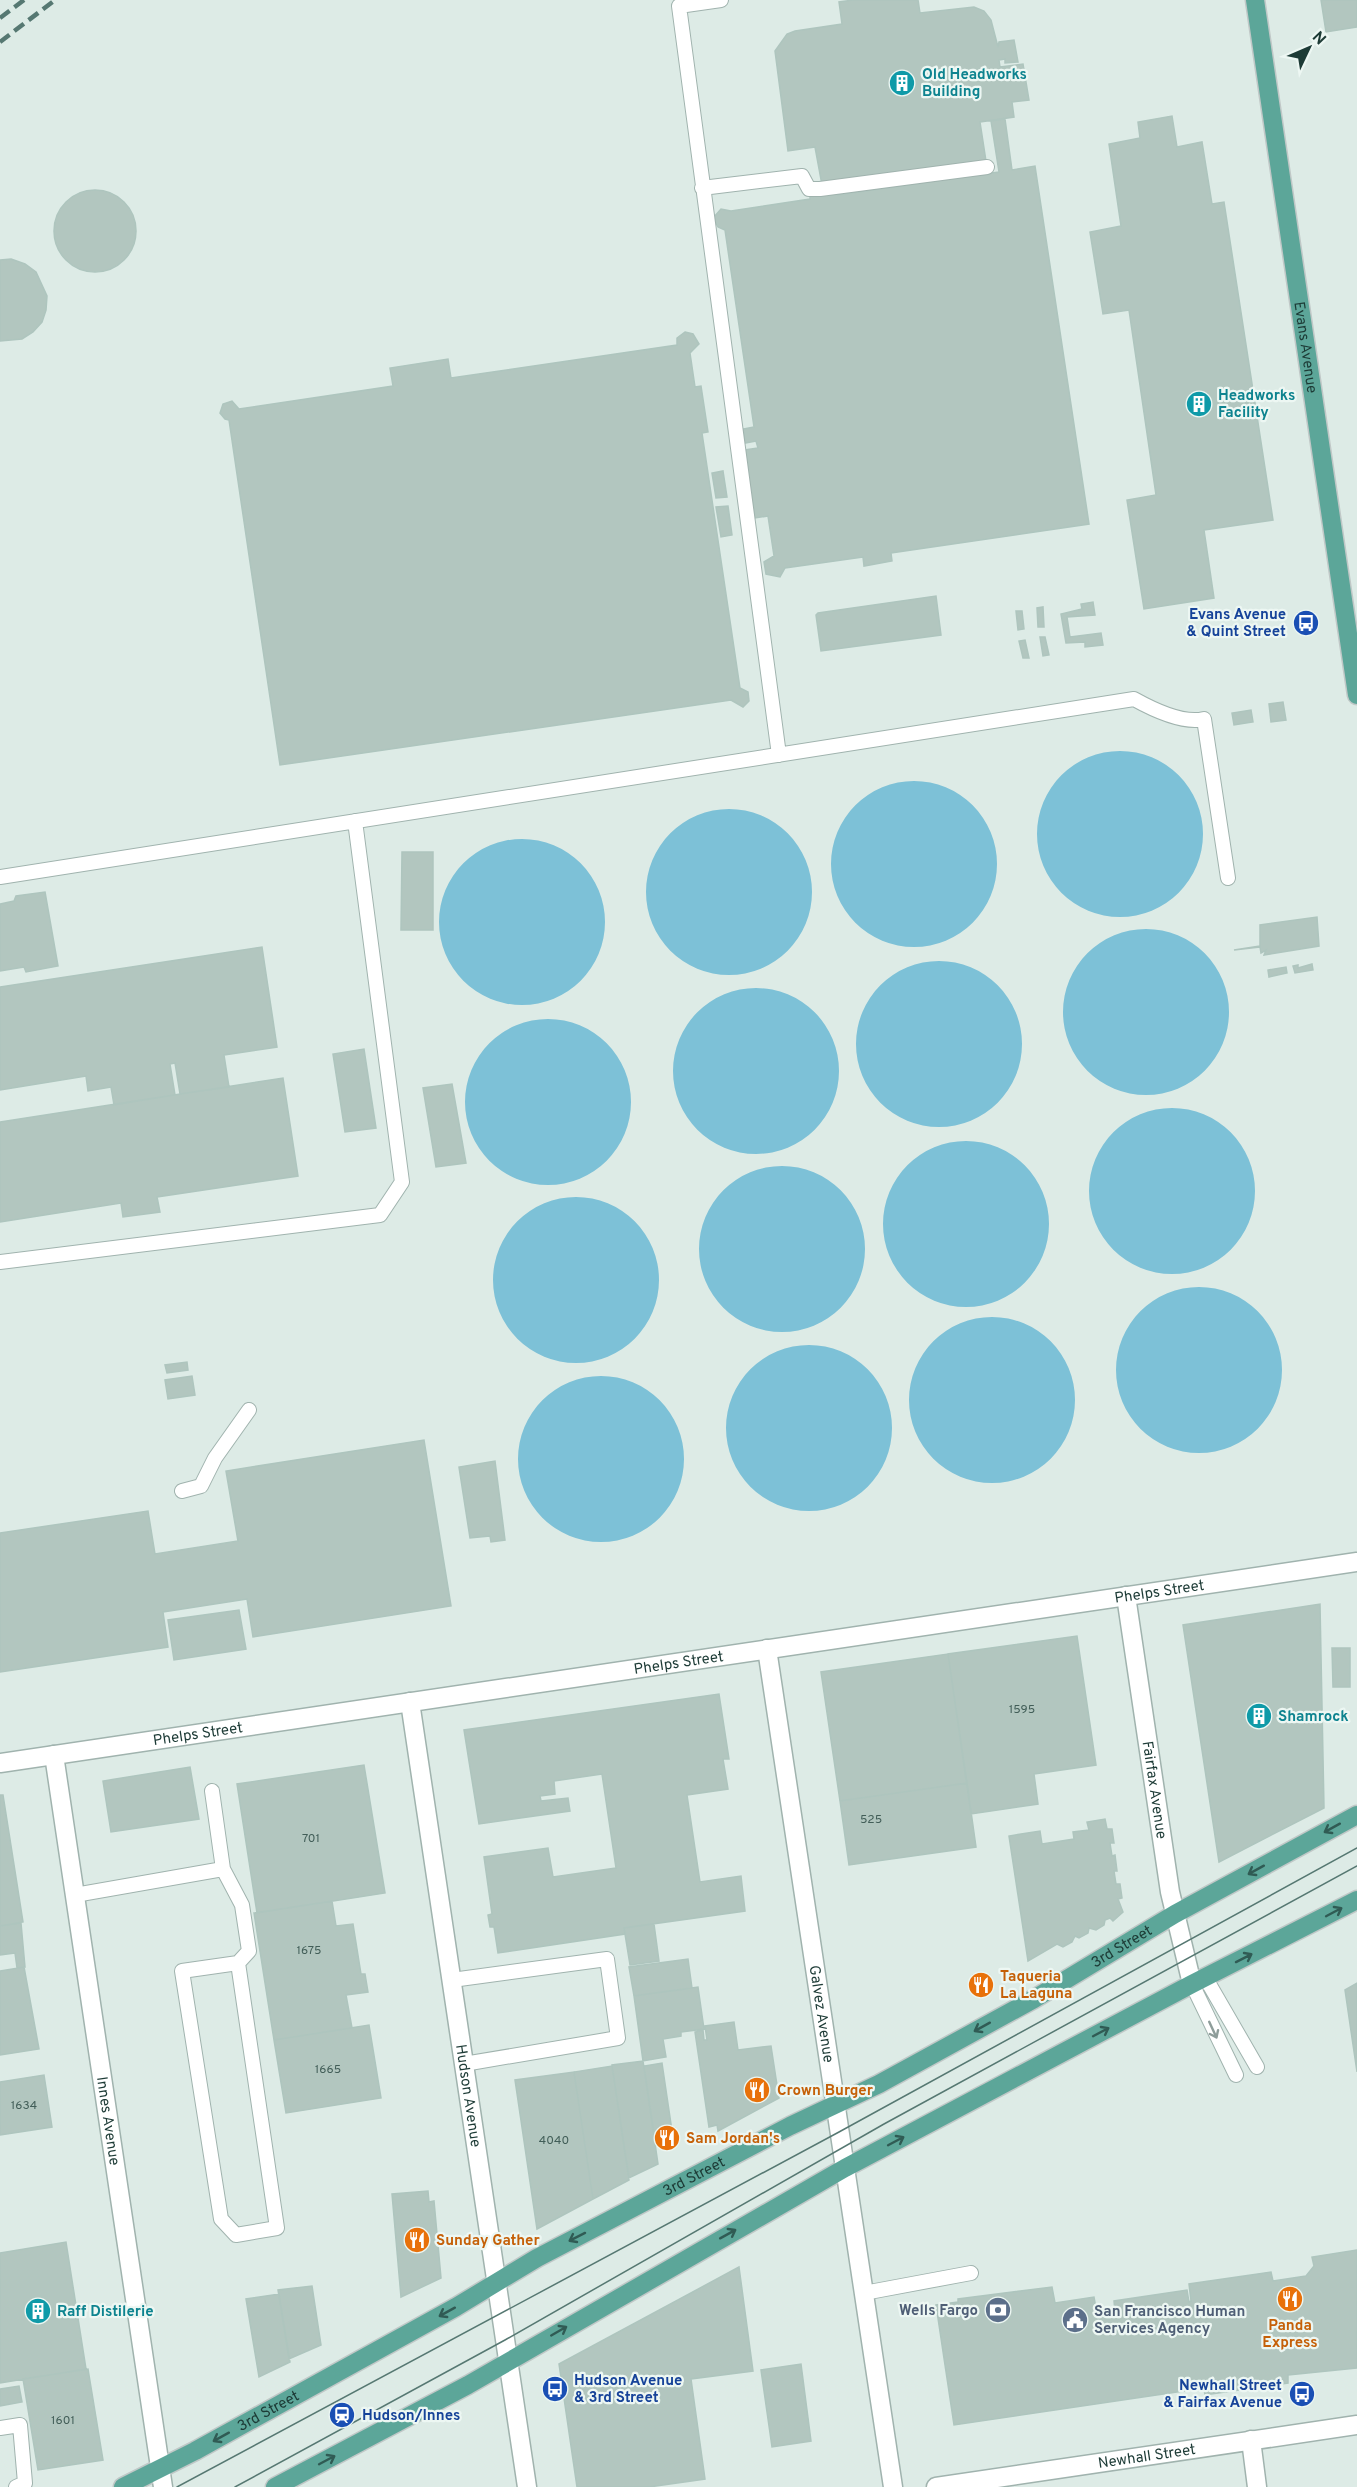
<svg xmlns="http://www.w3.org/2000/svg" width="1357" height="2487" font-family="Overpass,sans-serif">
	<style>
		.water { fill: #7dc1d7 }
		.building { fill: #b2c6bf; stroke: #aec5be; stroke-width: 1.5 }
		.lines { fill: none; stroke-linecap: round; stroke-linejoin: round }
		.service-casing { stroke: #a0b3ae; stroke-width: 16 }
		.minor-casing { stroke: #a0b3ae; stroke-width: 21 }
		.primary-casing { stroke: #c0c8c7; stroke-width: 21 }
		.service { stroke: #fff; stroke-width: 14 }
		.minor { stroke: #fff; stroke-width: 18 }
		.primary { stroke: #5ca699; stroke-width: 18 }
		.tram { stroke: #567872; stroke-width: 1.5 }
		.rail { stroke: #567872; stroke-width: 4.5; stroke-dasharray: 12 6; stroke-linecap: butt }
		.oneway { stroke: #305b54 }
		.oneway2 { stroke: #8e9d9a }
		.labels { text-anchor: middle; stroke-width: 4.5; stroke-linejoin: round; paint-order: stroke }
		.number-label { font-size: 12px; fill: #425e58 }
		.culture-label { font-size: 15px; font-weight: bold; fill: #0d838f; stroke: #edf7f3; text-anchor: start }
		.street-label { font-size: 15px; fill: #1d3b36; stroke: #edf7f3 }
		.transit-label { font-size: 15px; font-weight: bold; fill: #164399; stroke: #edf7f3; text-anchor: end }
		.food-label { font-size: 15px; font-weight: bold; fill: #c56008; stroke: #edf7f3; text-anchor: start }
		.service-label { font-size: 15px; font-weight: bold; fill: #4e5e75; stroke: #edf7f3; text-anchor: end }
	</style>
	<rect width="100%" height="100%" fill="#ddebe6"/>
	<path class="water" d="M1037 834a83 83 0 1 1 166 0a83 83 0 1 1-166 0Z
		M831 864a83 83 0 1 1 166 0a83 83 0 1 1-166 0Z
		M646 892a83 83 0 1 1 166 0a83 83 0 1 1-166 0Z
		M439 922a83 83 0 1 1 166 0a83 83 0 1 1-166 0Z
		M1063 1012a83 83 0 1 1 166 0a83 83 0 1 1-166 0Z
		M856 1044a83 83 0 1 1 166 0a83 83 0 1 1-166 0Z
		M673 1071a83 83 0 1 1 166 0a83 83 0 1 1-166 0Z
		M465 1102a83 83 0 1 1 166 0a83 83 0 1 1-166 0Z
		M1089 1191a83 83 0 1 1 166 0a83 83 0 1 1-166 0Z
		M883 1224a83 83 0 1 1 166 0a83 83 0 1 1-166 0Z
		M699 1249a83 83 0 1 1 166 0a83 83 0 1 1-166 0Z
		M493 1280a83 83 0 1 1 166 0a83 83 0 1 1-166 0Z
		M1116 1370a83 83 0 1 1 166 0a83 83 0 1 1-166 0Z
		M909 1400a83 83 0 1 1 166 0a83 83 0 1 1-166 0Z
		M726 1428a83 83 0 1 1 166 0a83 83 0 1 1-166 0Z
		M518 1459a83 83 0 1 1 166 0a83 83 0 1 1-166 0Z"/>
	<path class="building" d="M853 0H918L920 13 974 7 984 11 991 20 998 47 999 42 1014 40 1018 62 1005 63V59L999 60 1000 67 1023 64 1029 100 1012 102 1014 117 980 122 986 161 822 185 815 147 788 151 775 51 787 34 795 31 842 24 839 2Z
		M1321 0H1357V27L1326 32Z
		M1172 116 1177 147 1202 142 1212 204 1224 202 1273 520 1204 530 1214 598 1144 609 1127 500 1156 495 1129 310 1103 314 1090 232 1121 226 1109 144 1140 138 1138 122Z
		M1005 119 1012 170 1035 166 1089 524 891 553 892 561 864 566 863 557 785 568 780 577 766 574 764 562 774 556 768 516 755 518 745 450 758 448 756 441 745 443 743 429 754 427 725 230 718 227 713 218 721 209 731 211 810 199V195L838 191V195L999 172 991 121Z
		M54 231a41 41 0 1 1 82 0a41 41 0 1 1-82 0Z
		M11 259 25 264 36 272 47 296 46 310 42 322 33 332 22 339 0 341V260Z
		M685 332 693 334 699 344 690 353 695 387 701 386 708 432 702 433 740 688 748 692 749 701 743 707 731 700 280 765 229 420 225 419 220 413 223 404 232 401 239 409 393 386 390 368 448 359 451 378 677 345V338Z
		M723 471 727 497 716 498 712 473Z
		M728 506 732 535 721 537 716 507Z
		M936 596 941 635 821 651 816 615 818 613Z
		M1093 602 1095 615 1067 617 1070 637 1101 633 1103 645 1085 647V642L1066 643 1061 614 1082 609 1081 604Z
		M1043 607 1044 627H1038L1037 608Z
		M1016 611H1022L1024 629 1018 630Z
		M1040 637H1045L1049 655 1043 656Z
		M1025 640 1029 658H1023L1019 641Z
		M1283 702 1286 720 1271 722 1269 704Z
		M1251 710 1253 722 1234 725 1232 713Z
		M402 852H433V930H401Z
		M45 892 58 966 26 972 24 967 0 971V904L14 901 16 896Z
		M1317 917 1319 946 1264 955 1266 950 1261 953 1260 947 1234 950 1260 946V925Z
		M262 947 277 1047 224 1055 229 1087 180 1094 175 1063 170 1064 175 1095 114 1105 111 1087 88 1091 86 1076 0 1090V987Z
		M1312 964 1313 970 1295 973 1293 966 1298 965V968Z
		M1286 967 1287 973 1269 977 1268 970Z
		M364 1049 376 1128 345 1132 333 1054Z
		M283 1078 298 1176 157 1197 160 1212 123 1217 121 1203 0 1222V1122Z
		M452 1084 466 1163 436 1167 423 1088Z
		M187 1362 188 1370 167 1373 165 1365Z
		M192 1376 195 1395 168 1399 165 1380Z
		M424 1440 451 1606 253 1637 247 1599 163 1612 168 1647 0 1672V1533L148 1511 155 1554 238 1541 226 1471Z
		M495 1461 505 1540 491 1542 490 1536 470 1538 459 1467Z
		M1320 1604 1324 1808 1219 1862 1183 1625Z
		M239 1610 246 1649 174 1660 168 1620Z
		M1077 1636 1096 1765 1034 1774 1038 1804 971 1814 948 1654Z
		M1332 1648H1350V1687H1333Z
		M948 1654 967 1783 840 1801 821 1672Z
		M719 1694 729 1759H723L728 1789 687 1795 700 1882 741 1876 745 1911 624 1928 625 1934 498 1953 494 1927H490L488 1915 492 1914 484 1857 548 1848 553 1877 616 1868 602 1774 554 1781 555 1794 540 1796 541 1801 568 1798 570 1811 479 1824 464 1730Z
		M364 1765 385 1893 257 1913 237 1784Z
		M190 1767 199 1819 111 1832 103 1781Z
		M967 1783 976 1847 849 1865 840 1801Z
		M0 1795H3L23 1922 0 1926Z
		M1105 1819 1107 1829H1112L1114 1843H1110L1112 1856 1115 1855 1117 1871H1114L1116 1884H1120L1122 1898 1118 1899 1123 1912 1113 1921 1110 1918 1105 1920 1104 1925 1096 1930 1089 1928 1088 1933 1079 1938 1075 1936 1072 1942 1063 1947 1057 1944 1028 1961 1009 1836 1040 1831 1042 1844 1074 1839 1073 1832 1089 1830 1087 1822Z
		M332 1901 336 1926 353 1924 361 1974H365L368 1992 346 1995 352 2028 274 2040 254 1913Z
		M21 1923 25 1967 17 1968 15 1953 0 1955V1926Z
		M654 1924 659 1961 630 1965 624 1928Z
		M688 1959 692 1988 634 1996 629 1967Z
		M24 1967 39 2049 0 2055V1971Z
		M1357 1983V2072L1345 1990Z
		M698 1987 704 2029 681 2032V2036L663 2039 666 2057 643 2061 634 1996Z
		M734 2022 738 2050 771 2046 779 2098 718 2131 717 2125 709 2127 695 2032 703 2030 704 2040H707L705 2026Z
		M369 2025 381 2098 286 2113 274 2040Z
		M643 2061 658 2164 629 2178 612 2065Z
		M662 2063 672 2131 654 2134 644 2066Z
		M612 2066 629 2180 593 2199 574 2072Z
		M574 2072 593 2199 537 2229 515 2080Z
		M44 2075 52 2127 0 2135V2082Z
		M428 2191 429 2202 434 2201 441 2278 401 2297 392 2194Z
		M66 2242 86 2369 0 2383V2253Z
		M1357 2250V2368L1288 2375V2383L1205 2395 1204 2388 954 2425 936 2305 958 2302V2299L1052 2287 1055 2303 1094 2297 1097 2314 1115 2312 1114 2301 1187 2290 1189 2302 1191 2301 1189 2284 1271 2272 1273 2281 1306 2276 1314 2266 1312 2257Z
		M739 2267 753 2371 691 2379 705 2479 649 2487H577L559 2364Z
		M312 2286 321 2345 289 2359 278 2290Z
		M279 2294 290 2362 259 2377 246 2299Z
		M801 2364 811 2441 772 2447 761 2370Z
		M88 2369 103 2460 38 2470 23 2379Z
		M19 2386 22 2402 0 2406V2389Z"/>
	<g class="lines">
		<g class="service-casing">
			<path id="service" d="M721 0 679 6 779 755
				M702 188 802 176 809 189H820L987 167
				M0 877 1134 699C1152 709 1183 724 1204 719L1228 878
				M0 1262 380 1215 402 1182 355 821
				M182 1491 201 1486 215 1458 249 1410
				M223 1869 242 1905 249 1951 238 1963 182 1971 221 2219 236 2235 277 2228 238 1963
				M75 1895 223 1869 212 1791
				M1205 1977 1257 2067
				M452 1980 607 1959 618 2038 464 2064
				M1192 1984 1236 2075
				M864 2293 971 2273
				M0 2428 20 2425 25 2483 16 2487"/>
		</g>
		<g class="minor-casing">
			<g id="minor">
				<path id="s1" d="M1126 1596 1170 1892 1192 1984"/>
				<path id="s2" d="M767 1649 893 2487"/>
				<path id="s3" d="M410 1702 527 2487"/>
				<path id="s4" d="M54 1755 163 2487"/>
				<path id="s5" d="M0 1763 1357 1562"/>
				<path d="M1251 2440 1257 2487"/>
				<path id="s6" d="M936 2487 1357 2425"/>
			</g>
		</g>
		<g class="primary-casing">
			<g id="primary">
				<path id="s7" d="M1255 0 1357 695"/>
				<path id="s8" d="M123 2487 195 2451 456 2307 537 2258 790 2126 879 2084 1034 1999 1175 1914 1357 1815"/>
				<path d="M275 2487 468 2385 845 2168 1192 1984 1357 1900"/>
			</g>
		</g>
		<use href="#service" class="service"/>
		<use href="#minor" class="minor"/>
		<use href="#primary" class="primary"/>
		<path class="tram" d="M177 2487 839 2132 1357 1848
			M235 2487 505 2340 884 2124 1357 1866"/>
		<path class="rail" d="M0 18 24 0
			M0 42 55 0"/>
	</g>
	<defs><path id="oneway-shaft" d="M-6 0H5M1.5-3L5.5 0L1.5 3" fill="none" stroke-width="1.6" stroke-linecap="round" stroke-linejoin="round" transform="scale(1.5)"/></defs>
	<g class="oneway">
		<use href="#oneway-shaft" transform="translate(1332 1828) rotate(151)"/>
		<use href="#oneway-shaft" transform="translate(1256 1870) rotate(151)"/>
		<use href="#oneway-shaft" transform="translate(1334 1912) rotate(-28)"/>
		<use href="#oneway-shaft" transform="translate(1244 1958) rotate(-27)"/>
		<use href="#oneway-shaft" transform="translate(982 2027) rotate(151)"/>
		<use href="#oneway-shaft" transform="translate(1101 2032) rotate(-28)"/>
		<use href="#oneway-shaft" transform="translate(896 2141) rotate(-28)"/>
		<use href="#oneway-shaft" transform="translate(728 2234) rotate(-29)"/>
		<use href="#oneway-shaft" transform="translate(577 2237) rotate(153)"/>
		<use href="#oneway-shaft" transform="translate(447 2312) rotate(151)"/>
		<use href="#oneway-shaft" transform="translate(559 2331) rotate(-30)"/>
		<use href="#oneway-shaft" transform="translate(221 2437) rotate(151)"/>
		<use href="#oneway-shaft" transform="translate(327 2460) rotate(-28)"/>
	</g>
	<use class="oneway2" href="#oneway-shaft" transform="translate(1213 2030) rotate(65)"/>
	<defs>
		<g id="building-disc" transform="scale(1.35)"><circle r="9.5" fill="#0f9aa8" stroke="#edf7f3"/><path d="M-4-6H4V6H1V3H-1V6H-4ZM-2.5-4.3h1.7v1.8h-1.7ZM.8-4.3h1.7v1.8H.8ZM-2.5-1h1.7V.8h-1.7ZM.8-1h1.7V.8H.8Z" fill="#fff"/></g>
		<g id="bus-disc" transform="scale(1.35)"><circle r="9.5" fill="#1a4fb4" stroke="#edf7f3"/><path d="M-5-6H5V4H4V6H2V4H-2V6H-4V4H-5ZM-3.5-4V0h7V-4ZM-3.5 1.2v1.5H-2V1.2ZM2 1.2v1.5H3.5V1.2Z" fill="#fff"/></g>
		<g id="restaurant-disc" transform="scale(1.35)"><circle r="9.5" fill="#e8710a" stroke="#edf7f3"/><path d="M-5-6h1v4h1v-4h1v4h1v-4h1v5L-1.5 .5V6h-2V.5L-5-1ZM5-6V6H3V1.5H1.5Q1.5-4 5-6Z" fill="#fff"/></g>
		<g id="bank-disc" transform="scale(1.35)"><circle r="9.5" fill="#5c6f8a" stroke="#edf7f3"/><path d="M-6-4H6V4H-6ZM0-2.3a2.3 2.3 0 1 0 0 4.6a2.3 2.3 0 1 0 0-4.6Z" fill="#fff"/></g>
		<g id="civic-disc" transform="scale(1.35)"><circle r="9.5" fill="#5c6f8a" stroke="#edf7f3"/><path d="M-.6-6.5H3V-4.5H.6V-3L4-1V1h2V6H-6V1h2V-1L-.6-3ZM-1.2 2.5V6h2.4V2.5Z" fill="#fff"/></g>
		<g id="station-disc" transform="scale(1.35)"><circle r="9.5" fill="#1a4fb4" stroke="#edf7f3"/><path d="M-3-6H3Q5-6 5-4V2Q5 4 3 4L4.5 6H3L1.5 4h-3L-3 6H-4.5L-3 4Q-5 4-5 2V-4Q-5-6-3-6ZM-3.5-4v3h7v-3ZM-3.5 1v1.5H-2V1ZM2 1v1.5H3.5V1Z" fill="#fff"/></g>
	</defs>
	<g fill-rule="evenodd">
		<use href="#building-disc" x="902" y="83"/>
		<use href="#building-disc" x="1199" y="404"/>
		<use href="#bus-disc" x="1306" y="623"/>
		<use href="#building-disc" x="1259" y="1716"/>
		<use href="#restaurant-disc" x="981" y="1985"/>
		<use href="#restaurant-disc" x="757" y="2090"/>
		<use href="#restaurant-disc" x="667" y="2138"/>
		<use href="#restaurant-disc" x="417" y="2240"/>
		<use href="#restaurant-disc" x="1290" y="2299"/>
		<use href="#bank-disc" x="998" y="2310"/>
		<use href="#building-disc" x="38" y="2311"/>
		<use href="#civic-disc" x="1075" y="2320"/>
		<use href="#bus-disc" x="555" y="2389"/>
		<use href="#bus-disc" x="1302" y="2394"/>
		<use href="#station-disc" x="342" y="2415"/>
	</g>
	<g class="labels">
		<g class="number-label">
			<text x="1022" y="1713">1595</text>
			<text x="871" y="1823">525</text>
			<text x="311" y="1842">701</text>
			<text x="309" y="1954">1675</text>
			<text x="328" y="2073">1665</text>
			<text x="24" y="2109">1634</text>
			<text x="554" y="2144">4040</text>
			<text x="63" y="2424">1601</text>
		</g>
		<g class="culture-label">
			<text x="922" y="79">Old Headworks<tspan x="922" dy="17">Building</tspan></text>
			<text x="1218" y="400">Headworks<tspan x="1218" dy="17">Facility</tspan></text>
			<text x="1278" y="1721">Shamrock</text>
			<text x="57" y="2316">Raff Distilerie</text>
		</g>
		<g class="street-label">
			<text dy="5" stroke="none"><textPath href="#s7" startOffset="351">Evans Avenue</textPath></text>
			<text dy="5" stroke="none"><textPath href="#s5" startOffset="1172">Phelps Street</textPath></text>
			<text dy="5" stroke="none"><textPath href="#s5" startOffset="686">Phelps Street</textPath></text>
			<text dy="5" stroke="none"><textPath href="#s5" startOffset="200">Phelps Street</textPath></text>
			<text dy="5" stroke="none"><textPath href="#s1" startOffset="196">Fairfax Avenue</textPath></text>
			<text dy="5" stroke="none"><textPath href="#s8" startOffset="1136">3rd Street</textPath></text>
			<text dy="5" stroke="none"><textPath href="#s2" startOffset="369">Galvez Avenue</textPath></text>
			<text dy="5" stroke="none"><textPath href="#s3" startOffset="398">Hudson Avenue</textPath></text>
			<text dy="5" stroke="none"><textPath href="#s4" startOffset="370">Innes Avenue</textPath></text>
			<text dy="5" stroke="none"><textPath href="#s8" startOffset="650">3rd Street</textPath></text>
			<text dy="5" stroke="none"><textPath href="#s8" startOffset="164">3rd Street</textPath></text>
			<text dy="5" stroke="none"><textPath href="#s6" startOffset="213">Newhall Street</textPath></text>
		</g>
		<g class="transit-label">
			<text x="1286" y="619">Evans Avenue<tspan x="1286" dy="17">&amp; Quint Street</tspan></text>
			<text x="574" y="2385" text-anchor="start">Hudson Avenue<tspan x="574" dy="17">&amp; 3rd Street</tspan></text>
			<text x="1282" y="2390">Newhall Street<tspan x="1282" dy="17">&amp; Fairfax Avenue</tspan></text>
			<text x="362" y="2420" text-anchor="start">Hudson/Innes</text>
		</g>
		<g class="food-label">
			<text x="1000" y="1981">Taqueria<tspan x="1000" dy="17">La Laguna</tspan></text>
			<text x="777" y="2095">Crown Burger</text>
			<text x="686" y="2143">Sam Jordan's</text>
			<text x="436" y="2245">Sunday Gather</text>
			<text x="1290" y="2330" text-anchor="middle">Panda<tspan x="1290" dy="17">Express</tspan></text>
		</g>
		<g class="service-label">
			<text x="978" y="2315">Wells Fargo</text>
			<text x="1094" y="2316" text-anchor="start">San Francisco Human<tspan x="1094" dy="17">Services Agency</tspan></text>
		</g>
	</g>
	<g transform="translate(1309 48) rotate(46)" stroke="#edf7f3" stroke-width="4.5" paint-order="stroke">
	<path d="M0-4.5L10 22L0 15L-10 22Z" fill="#1d3b36"/>
	<text y="-9" font-size="16" font-weight="bold" text-anchor="middle" fill="#1d3b36">N</text>
	</g>
</svg>
